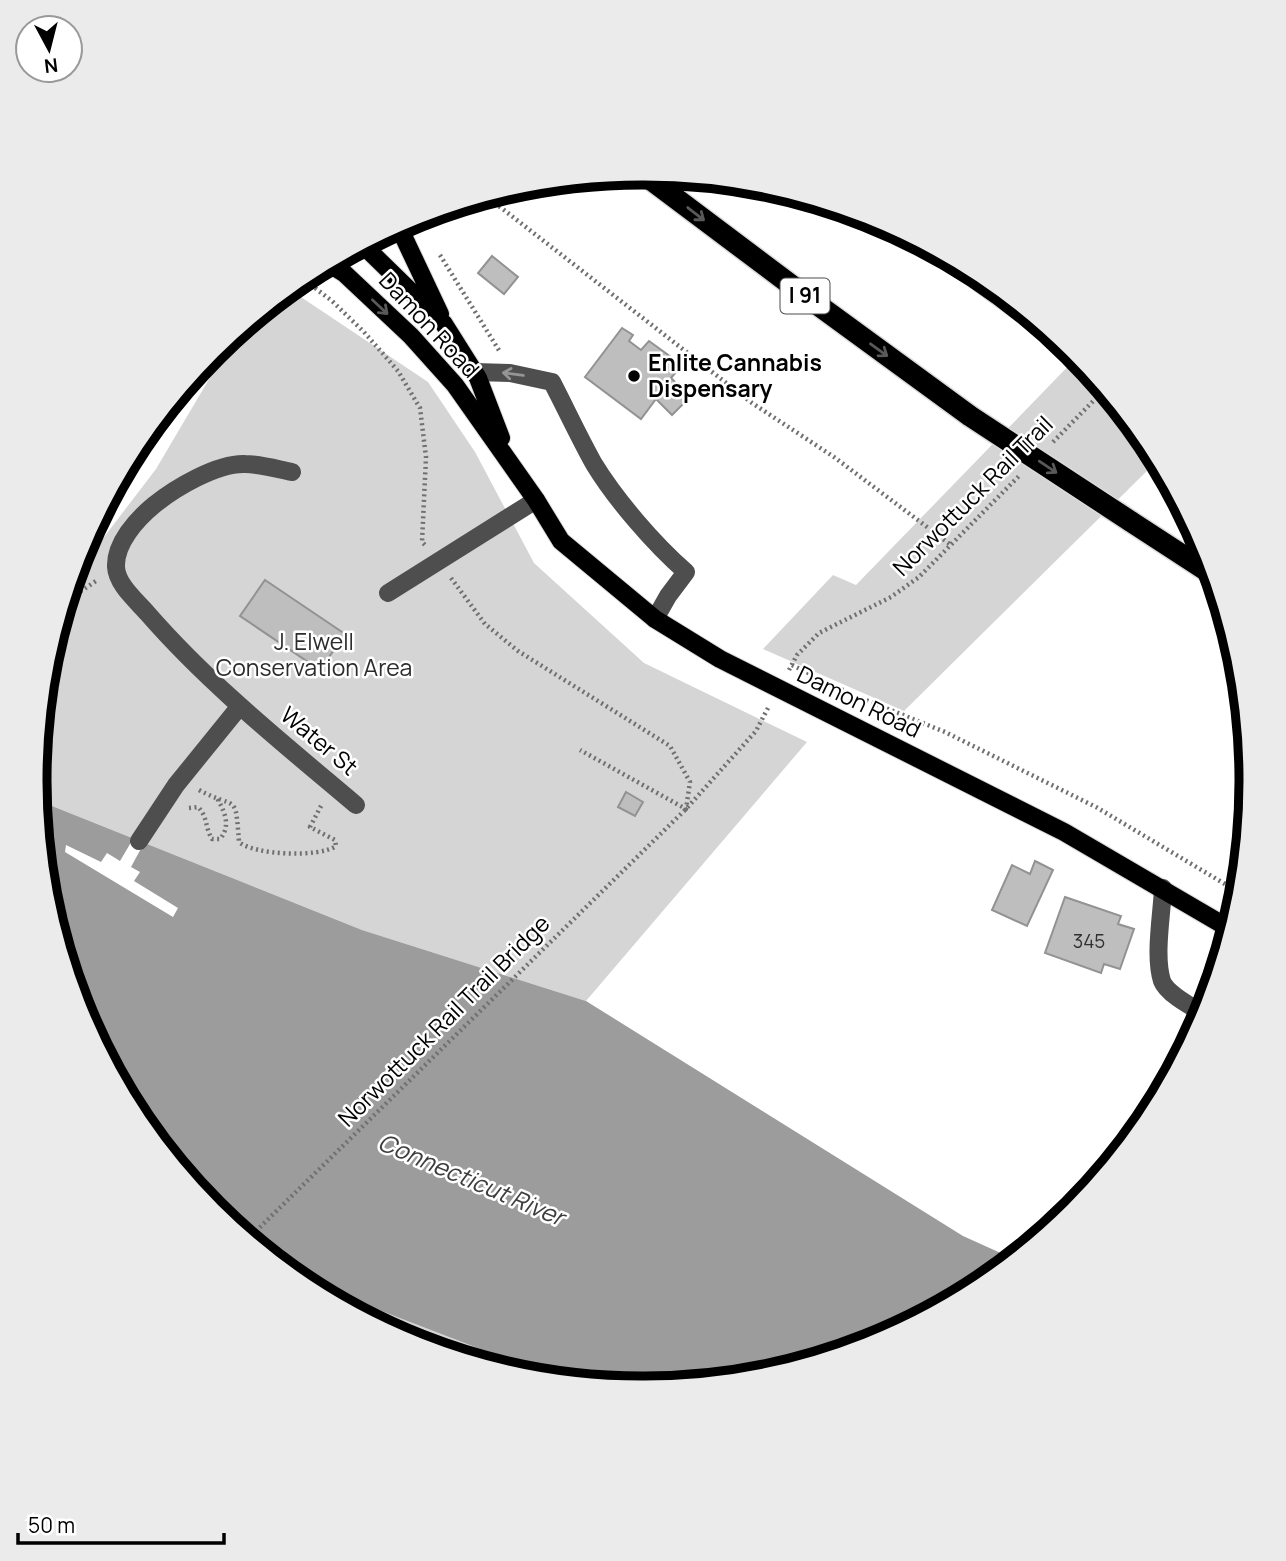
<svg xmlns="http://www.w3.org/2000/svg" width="1286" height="1561" font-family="Manrope,sans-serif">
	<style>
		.green { fill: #d5d5d5 }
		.water { fill: #9c9c9c }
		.pier { fill: #fff }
		.building { fill: #bebebe; stroke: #929292; stroke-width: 2 }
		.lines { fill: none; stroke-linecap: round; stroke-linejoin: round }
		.major-casing { stroke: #dbdbdb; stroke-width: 20 }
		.highway-casing { stroke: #dbdbdb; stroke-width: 24 }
		.path { stroke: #707070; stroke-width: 4.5; stroke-dasharray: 2 3.5; stroke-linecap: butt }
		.minor { stroke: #4e4e4e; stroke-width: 18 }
		.major { stroke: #000; stroke-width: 18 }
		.highway { stroke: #000; stroke-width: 21 }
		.highway-bridge-casing { stroke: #dbdbdb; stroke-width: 24; stroke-linecap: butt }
		.highway-bridge { stroke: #000; stroke-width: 21 }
		.oneway { stroke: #595959 }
		.oneway2 { stroke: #959595 }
		.poi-dot { fill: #000; stroke: #fff; stroke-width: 2.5 }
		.labels { text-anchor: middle; stroke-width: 5; stroke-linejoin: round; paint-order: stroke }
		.number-label { font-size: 19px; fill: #303030 }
		.shield { fill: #fff; stroke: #4c4c4c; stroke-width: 2 }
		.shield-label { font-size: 21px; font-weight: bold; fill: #000 }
		.street-label { font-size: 23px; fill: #000; stroke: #fff }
		.poi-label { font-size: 23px; font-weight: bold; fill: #000; stroke: #fff; text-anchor: start }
		.park-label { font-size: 23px; fill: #2c2c2c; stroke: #fff }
		.water-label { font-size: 24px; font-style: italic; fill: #3d3d3d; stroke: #fff }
		.rim { fill: none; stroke: #000; stroke-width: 9 }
	</style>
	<rect width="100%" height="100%" fill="#fff"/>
	<path class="green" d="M289 289 428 382 475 452 534 563 644 663 807 742 586 1001 362 930 37 800 35 780 47 661 72 579 156 469 238 330Z
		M1078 356 1149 443 1158 460 904 711 763 649 833 575 856 585Z
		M303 1284 358 1302 563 1381 524 1377 410 1342Z"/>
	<path class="water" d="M37 800 362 930 586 1001 963 1236 1014 1259 980 1286 875 1342 761 1377 643 1388 563 1381 358 1302 303 1284 213 1210 137 1118 81 1013 47 899Z"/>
	<path class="pier" d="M133 839 144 843 131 867 140 872 134 881 178 908 173 917 65 852 66 845 101 862 107 853 120 861Z"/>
	<path class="building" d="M492 256 518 277 504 294 478 273Z
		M622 328 633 335 629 341 641 350 649 341 682 365 671 378 690 397 672 415 656 399 641 419 585 377Z
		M265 580 345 634 320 670 240 616Z
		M626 792 643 802 635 816 618 807Z
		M1035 861 1053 870 1027 926 992 910 1012 865 1030 874Z
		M1065 897 1121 916 1118 924 1134 929 1120 969 1104 964 1101 973 1045 953Z"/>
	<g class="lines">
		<g class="major-casing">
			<path id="major" d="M398 225 440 314
				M362 244 444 324 478 378 501 438
				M328 263 344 273 411 336 455 385 536 500 561 541 655 619 720 659 1064 832 1230 929"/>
		</g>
		<g class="highway-casing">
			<path id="highway" d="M642 173 803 294 970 416
				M950 259 1045 328
				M1130 521 1213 575"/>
		</g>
		<path class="path" d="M486 196 752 403 834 457 951 545
			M440 255 500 352
			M302 278 332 301 364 332 398 371 420 408 426 457 422 542 426 546
			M151 426 162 422 175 397
			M1053 442 1105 389
			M451 578 485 624 518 651 670 746 690 782 686 809 580 750
			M60 617 75 595 96 581
			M792 665 851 694 945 732 1096 807 1240 893
			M789 670 797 655 819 633 891 597 919 577 1020 475
			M199 790C238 811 235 791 239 842 254 855 319 858 336 846L335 840 310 827 322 804
			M189 808 198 807C208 817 205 828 212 839H220C231 826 225 812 217 798
			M248 1239 686 809 756 731 768 708"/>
		<path class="minor" d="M474 372 510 373 552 382C566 409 579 437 594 464 616 500 654 544 686 572L668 596 655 619
			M292 472C277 469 260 464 245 464 217 463 175 488 154 505 137 519 115 543 116 567 117 585 137 601 148 614 210 685 284 744 356 805
			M388 593 536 500
			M139 841 176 785 240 706
			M1163 888C1162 914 1154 956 1162 981 1167 994 1192 1007 1204 1014"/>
		<use href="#major" class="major"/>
		<use href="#highway" class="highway"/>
		<g class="highway-bridge-casing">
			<path id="highway-bridge" d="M970 416 1130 521"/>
		</g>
		<use href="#highway-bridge" class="highway-bridge"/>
	</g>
	<defs><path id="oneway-shaft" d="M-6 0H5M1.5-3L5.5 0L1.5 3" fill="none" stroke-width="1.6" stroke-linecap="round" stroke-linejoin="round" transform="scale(1.75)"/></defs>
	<g class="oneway">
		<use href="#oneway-shaft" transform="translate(696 214) rotate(38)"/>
		<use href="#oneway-shaft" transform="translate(380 307) rotate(43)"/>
		<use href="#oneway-shaft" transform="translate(879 350) rotate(36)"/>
		<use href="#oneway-shaft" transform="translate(1048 467) rotate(34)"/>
	</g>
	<use class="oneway2" href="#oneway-shaft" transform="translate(513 374) rotate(-172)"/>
	<circle class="poi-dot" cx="634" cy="376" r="7"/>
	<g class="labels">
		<g class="number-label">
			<text x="1089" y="948">345</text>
		</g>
		<rect class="shield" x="780.5" y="278.5" width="49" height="35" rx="5"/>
		<g class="shield-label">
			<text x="805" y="303">I 91</text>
		</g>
		<g class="street-label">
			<text transform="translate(429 325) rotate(47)" y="8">Damon Road</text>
			<text transform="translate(973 496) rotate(-45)" y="8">Norwottuck Rail Trail</text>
			<text transform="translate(859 702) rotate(26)" y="8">Damon Road</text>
			<text transform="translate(319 741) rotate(40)" y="8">Water St</text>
			<text transform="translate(444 1021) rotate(-45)" y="8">Norwottuck Rail Trail Bridge</text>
		</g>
		<g class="poi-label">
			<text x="648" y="371">Enlite Cannabis<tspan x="648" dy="26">Dispensary</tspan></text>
		</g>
		<g class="park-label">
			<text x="314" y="650">J. Elwell<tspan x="314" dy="26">Conservation Area</tspan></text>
		</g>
		<g class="water-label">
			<text transform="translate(471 1180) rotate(23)" y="8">Connecticut River</text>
		</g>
	</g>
	<path d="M0 0H1286V1561H0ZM642 185H644A595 595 0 0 1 1239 780V781A595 595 0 0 1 644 1376H642A595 595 0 0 1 47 781V780A595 595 0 0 1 642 185Z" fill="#ebebeb" fill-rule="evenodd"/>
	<path class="rim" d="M642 185H644A595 595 0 0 1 1239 780V781A595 595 0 0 1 644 1376H642A595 595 0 0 1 47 781V780A595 595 0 0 1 642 185Z"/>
	<g transform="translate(49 49) rotate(173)"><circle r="33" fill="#ffffff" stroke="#999999" stroke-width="2"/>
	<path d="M0-5L12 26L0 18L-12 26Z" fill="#000000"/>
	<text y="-10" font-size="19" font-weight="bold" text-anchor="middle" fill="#000000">N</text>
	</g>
	<path d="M18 1533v10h206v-10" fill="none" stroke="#000000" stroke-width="3.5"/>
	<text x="28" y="1533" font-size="21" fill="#000000" stroke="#ffffff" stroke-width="5" paint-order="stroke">50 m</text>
</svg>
